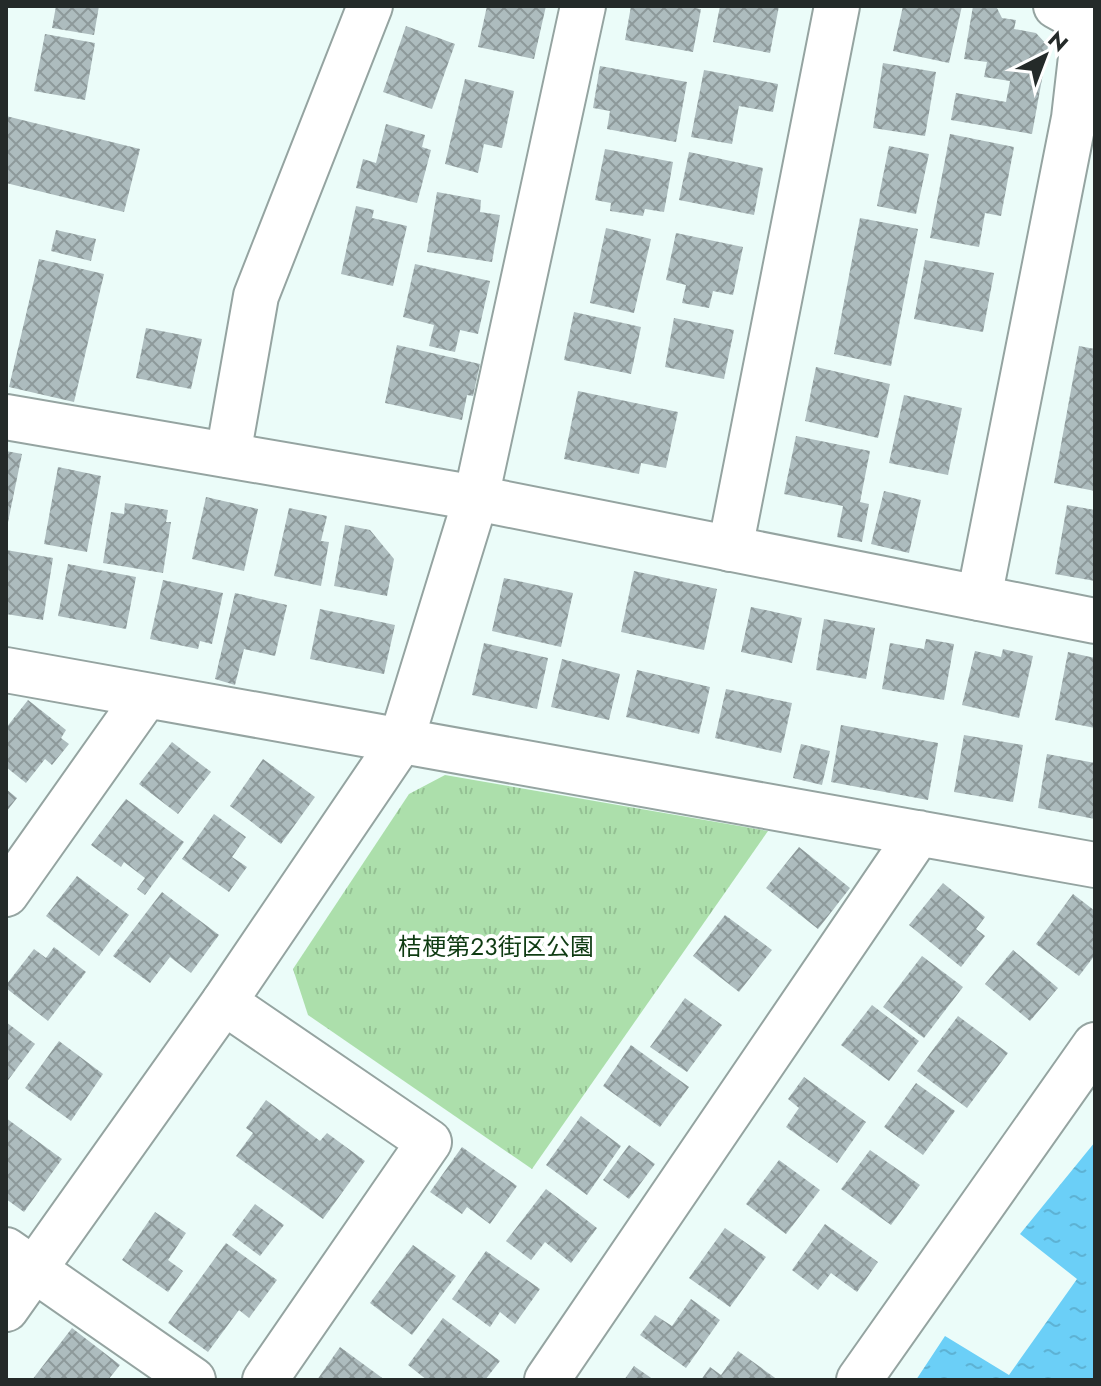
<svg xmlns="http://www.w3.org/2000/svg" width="1101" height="1386" font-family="Jost,'Noto Sans JP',sans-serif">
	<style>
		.park { fill: url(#park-tufts) }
		.water { fill: url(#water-ripples) }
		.building { fill: url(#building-cross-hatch) }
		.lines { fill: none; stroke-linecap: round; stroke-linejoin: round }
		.street-casing { stroke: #95a4a1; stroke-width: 48 }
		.secondary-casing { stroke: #95a4a1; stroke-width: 48 }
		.street { stroke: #fff; stroke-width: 44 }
		.secondary { stroke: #fff; stroke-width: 44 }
		.labels { text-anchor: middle; stroke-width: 8; stroke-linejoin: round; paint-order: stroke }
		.park-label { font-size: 24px; fill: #0f3b12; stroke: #fff }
	</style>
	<defs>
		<pattern id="park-tufts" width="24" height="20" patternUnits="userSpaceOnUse" patternTransform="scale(2)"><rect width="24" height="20" fill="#acdfab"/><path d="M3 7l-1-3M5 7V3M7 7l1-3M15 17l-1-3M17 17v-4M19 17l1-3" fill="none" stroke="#94c093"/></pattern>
		<pattern id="water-ripples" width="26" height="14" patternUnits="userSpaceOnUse" patternTransform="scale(2)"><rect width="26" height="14" fill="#6bcff7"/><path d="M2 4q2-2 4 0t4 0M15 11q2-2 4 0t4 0" fill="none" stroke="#5db2d4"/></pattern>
		<pattern id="building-cross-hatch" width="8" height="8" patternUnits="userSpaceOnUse" patternTransform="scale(2)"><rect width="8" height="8" fill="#adbcbe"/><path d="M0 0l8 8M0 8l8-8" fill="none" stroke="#8d999a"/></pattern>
	</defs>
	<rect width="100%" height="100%" fill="#ebfcf9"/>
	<path class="park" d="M445 775 768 831 532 1169 308 1015 293 969 409 794Z"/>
	<path class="water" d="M1095 1142V1380H916L945 1336 1009 1375 1077 1279 1020 1234Z"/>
	<path class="building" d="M56 6H99L94 35 52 28Z
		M487 6H546L534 59 478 47Z
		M631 6H684L701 9 693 52 625 40Z
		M720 6H779L770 53 713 42Z
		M903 6H962L949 63 893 51Z
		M973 6H996L1002 18 1016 20 1014 29 1036 33 1048 46 1032 134 951 120 956 93 1006 102 1010 81 984 77 987 62 964 59Z
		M406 26 455 44 432 109 383 92Z
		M45 34 95 43 85 100 34 91Z
		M883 63 936 72 925 136 873 128Z
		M600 66 687 82 676 142 607 129 610 111 593 108Z
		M704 70 778 84 773 112 739 106 732 144 691 137Z
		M465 79 514 91 502 148 484 144 478 173 445 164Z
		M6 116 140 149 124 212 6 183Z
		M386 124 425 135 422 147 431 150 417 203 356 188 363 159 376 163Z
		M950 134 1014 147 1001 216 985 213 979 247 930 238Z
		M889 146 929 154 916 214 877 206Z
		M605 149 673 162 664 212 645 209 643 216 610 211 611 203 595 200Z
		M689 152 763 168 754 215 679 200Z
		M437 192 481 200 480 212 500 215 492 262 427 252Z
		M356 206 374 210 372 218 407 226 393 286 341 274Z
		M860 218 918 229 891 366 834 354Z
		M606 228 651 239 634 313 590 303Z
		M56 230 96 239 91 261 51 251Z
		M676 233 743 247 733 295 713 291 709 308 682 303 686 285 666 280Z
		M39 259 104 274 74 402 9 387Z
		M925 260 994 273 983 332 914 319Z
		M415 264 490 281 478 334 460 330 455 352 429 346 434 325 403 317Z
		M574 312 641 327 631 374 564 360Z
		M674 318 734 330 724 379 665 367Z
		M146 328 202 339 191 389 136 378Z
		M397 345 480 364 473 396 467 395 462 420 385 403Z
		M1079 346 1095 349V491L1054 483Z
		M816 367 890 384 878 438 805 421Z
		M578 391 678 412 666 468 641 463 639 474 564 459Z
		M904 395 962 408 948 475 889 463Z
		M796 436 870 451 860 502 869 504 862 542 837 537 843 506 784 494Z
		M6 451 22 454 7 527H6Z
		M58 467 101 476 87 552 44 544Z
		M884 491 921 500 909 553 871 544Z
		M206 497 258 509 244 571 192 559Z
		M125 503 168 510 166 522H171L163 573 103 563 111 512 124 514Z
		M1067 505 1095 510V581L1055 574Z
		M289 508 327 516 321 541 329 542 321 586 274 576Z
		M345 525 370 530 394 559 387 596 334 586Z
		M6 550 53 558 43 620 6 614Z
		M68 564 136 577 126 629 58 616Z
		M634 571 717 589 704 650 621 632Z
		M504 578 573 593 561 647 492 631Z
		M163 580 223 593 212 644 200 641 198 649 150 639Z
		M235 593 287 605 275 656 244 649 235 685 215 679Z
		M751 607 802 618 792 663 741 652Z
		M320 609 395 625 384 674 310 659Z
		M824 619 875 628 866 679 816 670Z
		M926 639 954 644 944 700 882 689 890 643 924 649Z
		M484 643 548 658 537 709 472 695Z
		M1003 649 1033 656 1019 718 962 705 975 651 1001 657Z
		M1068 652 1095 658V728L1055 720Z
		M562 659 620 674 609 720 551 707Z
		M637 670 710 687 699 734 626 717Z
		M726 689 792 703 781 753 715 738Z
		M28 700 66 730 61 738 69 744 52 765 45 759 26 783 6 767V728Z
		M841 725 938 743 928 800 831 782Z
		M964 735 1023 745 1013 802 954 792Z
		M172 742 211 772 178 814 139 784Z
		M801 744 830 751 822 785 793 778Z
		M1047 754 1095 763V819L1038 808Z
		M263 759 315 797 281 844 230 806Z
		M6 789 17 798 6 812Z
		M126 799 184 842 145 895 137 889 145 878 124 862 121 867 91 845Z
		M214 814 246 837 232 857 247 867 229 892 182 859Z
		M799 847 850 888 818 929 766 888Z
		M77 876 129 915 99 956 46 916Z
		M943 883 985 917 976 929 985 936 961 967 909 925Z
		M162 892 219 935 191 973 170 957 150 983 113 956Z
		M1073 894 1095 911V955L1079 976 1036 944Z
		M725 915 772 950 739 992 693 956Z
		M54 947 86 972 48 1021 6 988V985L34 949 46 958Z
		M1013 950 1058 988 1030 1021 985 984Z
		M922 956 963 987 924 1038 883 1007Z
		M685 998 722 1025 687 1072 650 1047Z
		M872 1005 919 1041 889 1081 841 1045Z
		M958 1016 1008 1053 967 1108 917 1071Z
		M6 1022 35 1044 6 1083Z
		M59 1041 103 1074 71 1121 25 1088Z
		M631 1045 689 1087 660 1127 603 1086Z
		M804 1077 866 1122 837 1163 786 1127 799 1108 788 1099Z
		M916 1083 955 1111 923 1155 884 1127Z
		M266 1100 320 1141 327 1133 365 1161 323 1219 236 1156 253 1133 246 1128Z
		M581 1116 621 1146 587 1195 546 1165Z
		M6 1118 62 1159 24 1212 6 1199Z
		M629 1145 655 1164 629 1199 603 1180Z
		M462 1147 517 1186 490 1224 467 1207 462 1214 430 1192Z
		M870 1150 920 1185 891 1225 841 1189Z
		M779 1160 820 1190 786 1234 746 1204Z
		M546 1189 597 1228 571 1263 545 1242 531 1260 506 1241Z
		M255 1204 284 1225 260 1256 232 1235Z
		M155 1212 186 1233 168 1260 183 1271 168 1292 122 1260Z
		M825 1224 878 1262 857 1292 831 1273 818 1290 792 1270Z
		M725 1228 766 1257 730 1307 689 1278Z
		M226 1243 277 1280 249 1318 239 1310 208 1352 168 1323Z
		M413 1245 456 1276 412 1335 370 1303Z
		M486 1251 540 1289 515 1324 500 1312 490 1327 452 1299Z
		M691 1299 720 1320 686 1368 640 1335 655 1315 672 1326Z
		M443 1318 500 1361 485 1380H427L408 1365Z
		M72 1328 120 1365 108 1380H32Z
		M340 1347 385 1380H317Z
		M738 1351 778 1380H701L710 1367 721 1375Z
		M634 1366 654 1380H624Z"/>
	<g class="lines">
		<g class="street-casing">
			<path id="street" d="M228 455 256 296 370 6
				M476 498 583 6
				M730 549 837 6
				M979 598 1074 118 1085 22 1056 6
				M6 670 1095 865
				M6 894 146 696
				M224 1002 429 1142 265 1380
				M6 1250 193 1380
				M547 1380 919 833
				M859 1380 1095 1045"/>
		</g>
		<g class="secondary-casing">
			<path id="secondary" d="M6 417 476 498 1095 621
				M6 1309 224 1002 401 741 476 498"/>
		</g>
		<use href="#street" class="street"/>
		<use href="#secondary" class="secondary"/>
	</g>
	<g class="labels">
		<g class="park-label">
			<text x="496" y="955">桔梗第２３街区公園</text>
		</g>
	</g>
	<rect width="1101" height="1386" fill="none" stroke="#242a29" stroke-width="16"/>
	<g transform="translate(1045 56) rotate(42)" stroke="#ffffff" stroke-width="6" paint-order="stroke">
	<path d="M0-6L14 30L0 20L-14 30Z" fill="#242a29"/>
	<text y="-12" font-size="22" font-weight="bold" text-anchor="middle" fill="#242a29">N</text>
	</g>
</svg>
